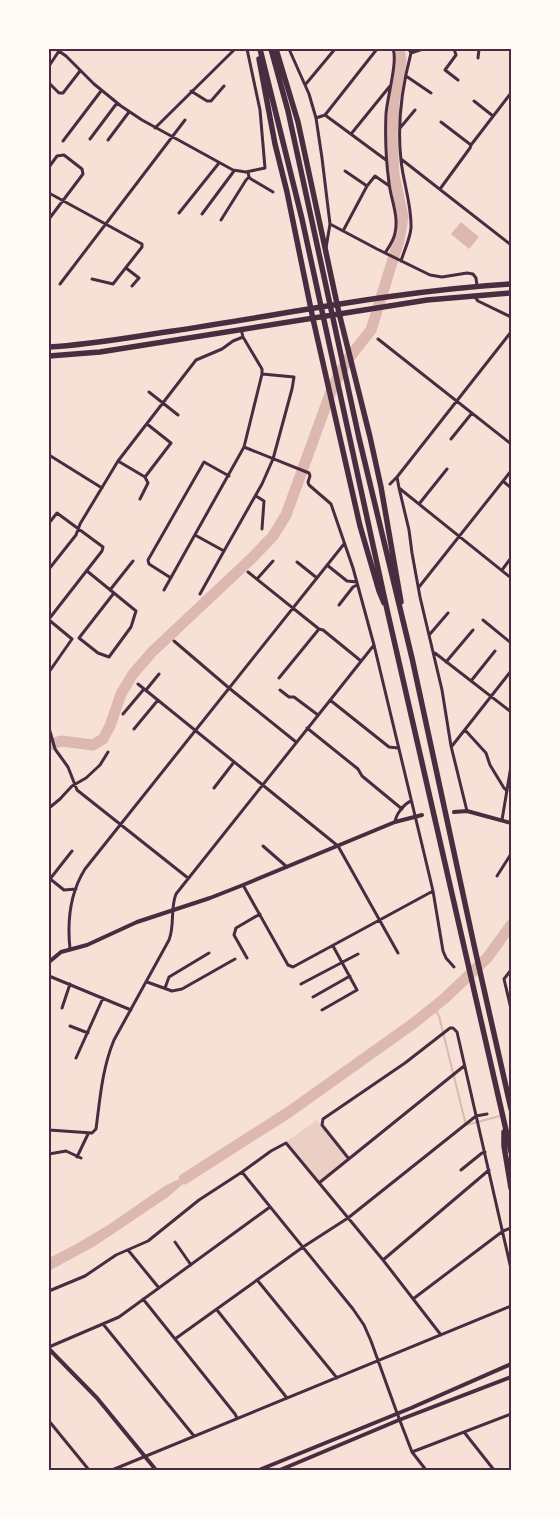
<svg xmlns="http://www.w3.org/2000/svg" width="560" height="1519" font-family="Roboto,sans-serif">
	<style>
		.green { fill: #ebcfc5 }
		.water { fill: #dcb8b0 }
		.lines { fill: none; stroke-linecap: round; stroke-linejoin: round }
		.stream { stroke: #dcb8b0; stroke-width: 2 }
		.river { stroke: #dcb8b0; stroke-width: 11 }
		.minor { stroke: #4a2c40; stroke-width: 3 }
		.tertiary { stroke: #4a2c40; stroke-width: 4 }
		.trunk { stroke: #4a2c40; stroke-width: 5.5 }
		.neatline { fill: none; stroke: #4a2c40; stroke-width: 2 }
	</style>
	<rect width="100%" height="100%" fill="#f7e1d7"/>
	<path class="green" d="M317 1120 347 1159 319 1181 286 1142Z"/>
	<path class="water" d="M461 222 479 237 469 249 451 234Z
		M198 1171 168 1197 95 1246 49 1271V1258L76 1244 108 1225 166 1185Z"/>
	<g class="lines">
		<path class="stream" d="M434 1007 439 1016 466 1125 500 1116"/>
		<path class="river" d="M49 745 61 741 93 745 103 739 110 726 121 694 133 674 152 652 253 557 273 536 286 515 333 386 348 359 371 330 399 240 403 217 394 175 392 136 394 101 401 61 399 49
			M184 1179 289 1112 414 1023 445 998 487 958 511 925"/>
		<path class="minor" d="M56 49 66 56 94 84 121 106 142 120 233 170 246 172 265 168 260 110 247 49
			M289 49 309 94 316 118 322 158 330 224 377 249 430 275 442 277 467 273 473 274 476 278 477 286
			M454 49 456 55 445 70 458 80
			M411 53 423 49
			M478 58 479 49
			M49 66 59 51
			M406 76 431 93
			M49 83 59 93H63L80 71
			M305 85 335 49
			M191 91 207 101H211L224 86
			M474 101 493 116
			M325 115 377 49
			M316 118 325 115 386 160
			M441 122 471 145
			M155 128 234 50
			M400 128 415 110
			M351 134 390 86
			M90 139 117 103
			M108 140 129 112
			M63 141 101 91
			M401 159 511 245
			M49 167 57 156 64 155 82 169 83 174 49 219
			M345 171 367 186
			M248 172 249 177 251 179 273 192
			M440 189 470 148 471 145 511 93
			M49 193 142 244V247L113 284 92 279
			M179 213 219 163
			M202 214 234 171
			M221 220 246 180 249 177
			M343 231 367 186 375 176 388 185
			M326 248 330 224
			M385 253C389 247 394 240 395 233 399 216 391 200 389 183 386 161 385 136 386 114 387 98 398 61 393 49
			M401 261C404 251 410 239 411 228 412 205 403 182 401 160 397 125 402 87 411 53L409 49
			M126 268 139 278 132 286
			M60 284 185 120
			M475 297 478 301 511 317
			M378 339 511 444
			M149 392 178 415
			M451 439 472 413
			M244 447 309 473 310 476 308 482 309 485 331 504 353 568 374 645 424 853 433 891 443 951 446 958 454 967
			M49 455 102 488
			M118 461 145 477 171 443 147 424
			M397 477 399 488
			M503 481 511 488
			M390 484 397 477 511 332
			M256 496 264 501 262 529
			M140 499 148 483 145 477
			M419 504 447 469
			M49 523 57 513 103 547 102 551 49 619
			M195 535 224 551 262 484 273 459 292 389 294 377 262 374
			M297 562 317 578
			M327 565 347 581 357 582
			M49 569 76 535 80 524 118 461 196 360 222 349 233 341 243 337
			M502 570 511 558
			M87 571 136 611 131 627 109 657 98 653 79 638 114 593
			M248 572 319 629 323 630 361 661
			M171 578 149 564 148 560 204 462 229 476
			M257 579 273 561
			M419 587 511 471
			M110 590 133 561
			M164 590 244 447 262 374V369L243 337 241 329
			M200 594 224 551
			M339 605 353 587 357 585
			M49 620 72 639 49 672
			M483 620 511 643
			M430 634 448 613
			M174 641 229 688 296 742
			M435 653 511 712
			M446 662 473 630
			M279 678 319 629
			M471 681 495 651
			M138 684 338 846 398 953
			M146 690 159 674
			M280 690 289 697H294L318 715
			M330 700 389 747 398 748
			M123 714 144 689
			M49 728 55 749 68 767 77 790 188 878
			M307 728 358 769 362 776 402 809
			M134 729 158 700
			M465 730 486 753 490 765 504 788 507 791
			M452 746 511 671
			M214 788 234 762
			M49 808 60 799 72 786 86 778 100 765 108 752
			M467 811 451 746 442 690 420 597 412 553 409 530 399 488 511 578
			M502 820 511 766
			M395 822C396 814 404 804 411 801
			M263 846 287 867
			M497 876 511 854
			M49 878 64 890 76 889
			M50 879 72 851
			M243 885 288 965 293 967 433 891
			M70 949C67 921 70 893 85 869L344 544
			M247 958 234 935 236 928 260 914
			M511 970 504 979 511 1009
			M49 976 131 1010
			M147 982 172 991 182 989 235 959
			M301 984 358 954
			M165 988 169 977 209 953
			M313 997 350 976
			M62 1008 70 984
			M322 1010 357 990 333 946
			M70 1026 88 1033
			M76 1058 103 998
			M49 1130 92 1133 96 1129C100 1099 102 1069 114 1040L169 940C175 925 170 909 176 894L374 645
			M49 1154 66 1151 81 1158
			M77 1157 88 1134
			M349 1159 322 1125 323 1119 405 1063 450 1028H453L457 1032 511 1269
			M461 1170 482 1153 485 1152
			M242 1172 353 1309 364 1325 371 1341 397 1413 412 1452 426 1470
			M319 1183 464 1066
			M175 1242 191 1265
			M128 1250 159 1288
			M383 1260 489 1170
			M258 1281 337 1378
			M49 1291 85 1276 116 1255 148 1241 199 1200 242 1172 271 1151 286 1143 383 1260 441 1335
			M143 1299 235 1414 237 1418
			M413 1299 503 1231 511 1228
			M217 1310 287 1398
			M103 1324 194 1436
			M175 1339 303 1247 348 1218 476 1116 487 1114
			M49 1347 119 1317 270 1207
			M49 1421 89 1470
			M464 1432 494 1470
			M412 1452 511 1414
			M112 1470 511 1306"/>
		<path class="tertiary" d="M454 812 467 811 511 823
			M49 962 61 952 87 945 137 922 210 898 243 885 395 822 422 815
			M49 1349 97 1398 156 1470
			M259 1470 411 1408 511 1364
			M280 1470 399 1420 511 1377"/>
		<path class="trunk" d="M260 49 302 219 388 614 511 1152
			M271 49 288 111 359 438 412 658 474 945 511 1109
			M276 49 298 122 339 313 370 437 381 487 401 602
			M259 59 275 144 287 192 313 319 360 526 379 591 384 603
			M49 347C90 345 132 337 173 331 286 314 397 291 511 284
			M49 356 100 352 427 300 511 293
			M504 1132V1146L511 1188"/>
	</g>
	<rect width="560" height="1519" fill="none" stroke="#fffaf5" stroke-width="100"/>
	<rect x="50" y="50" width="460" height="1419" class="neatline"/>
</svg>
